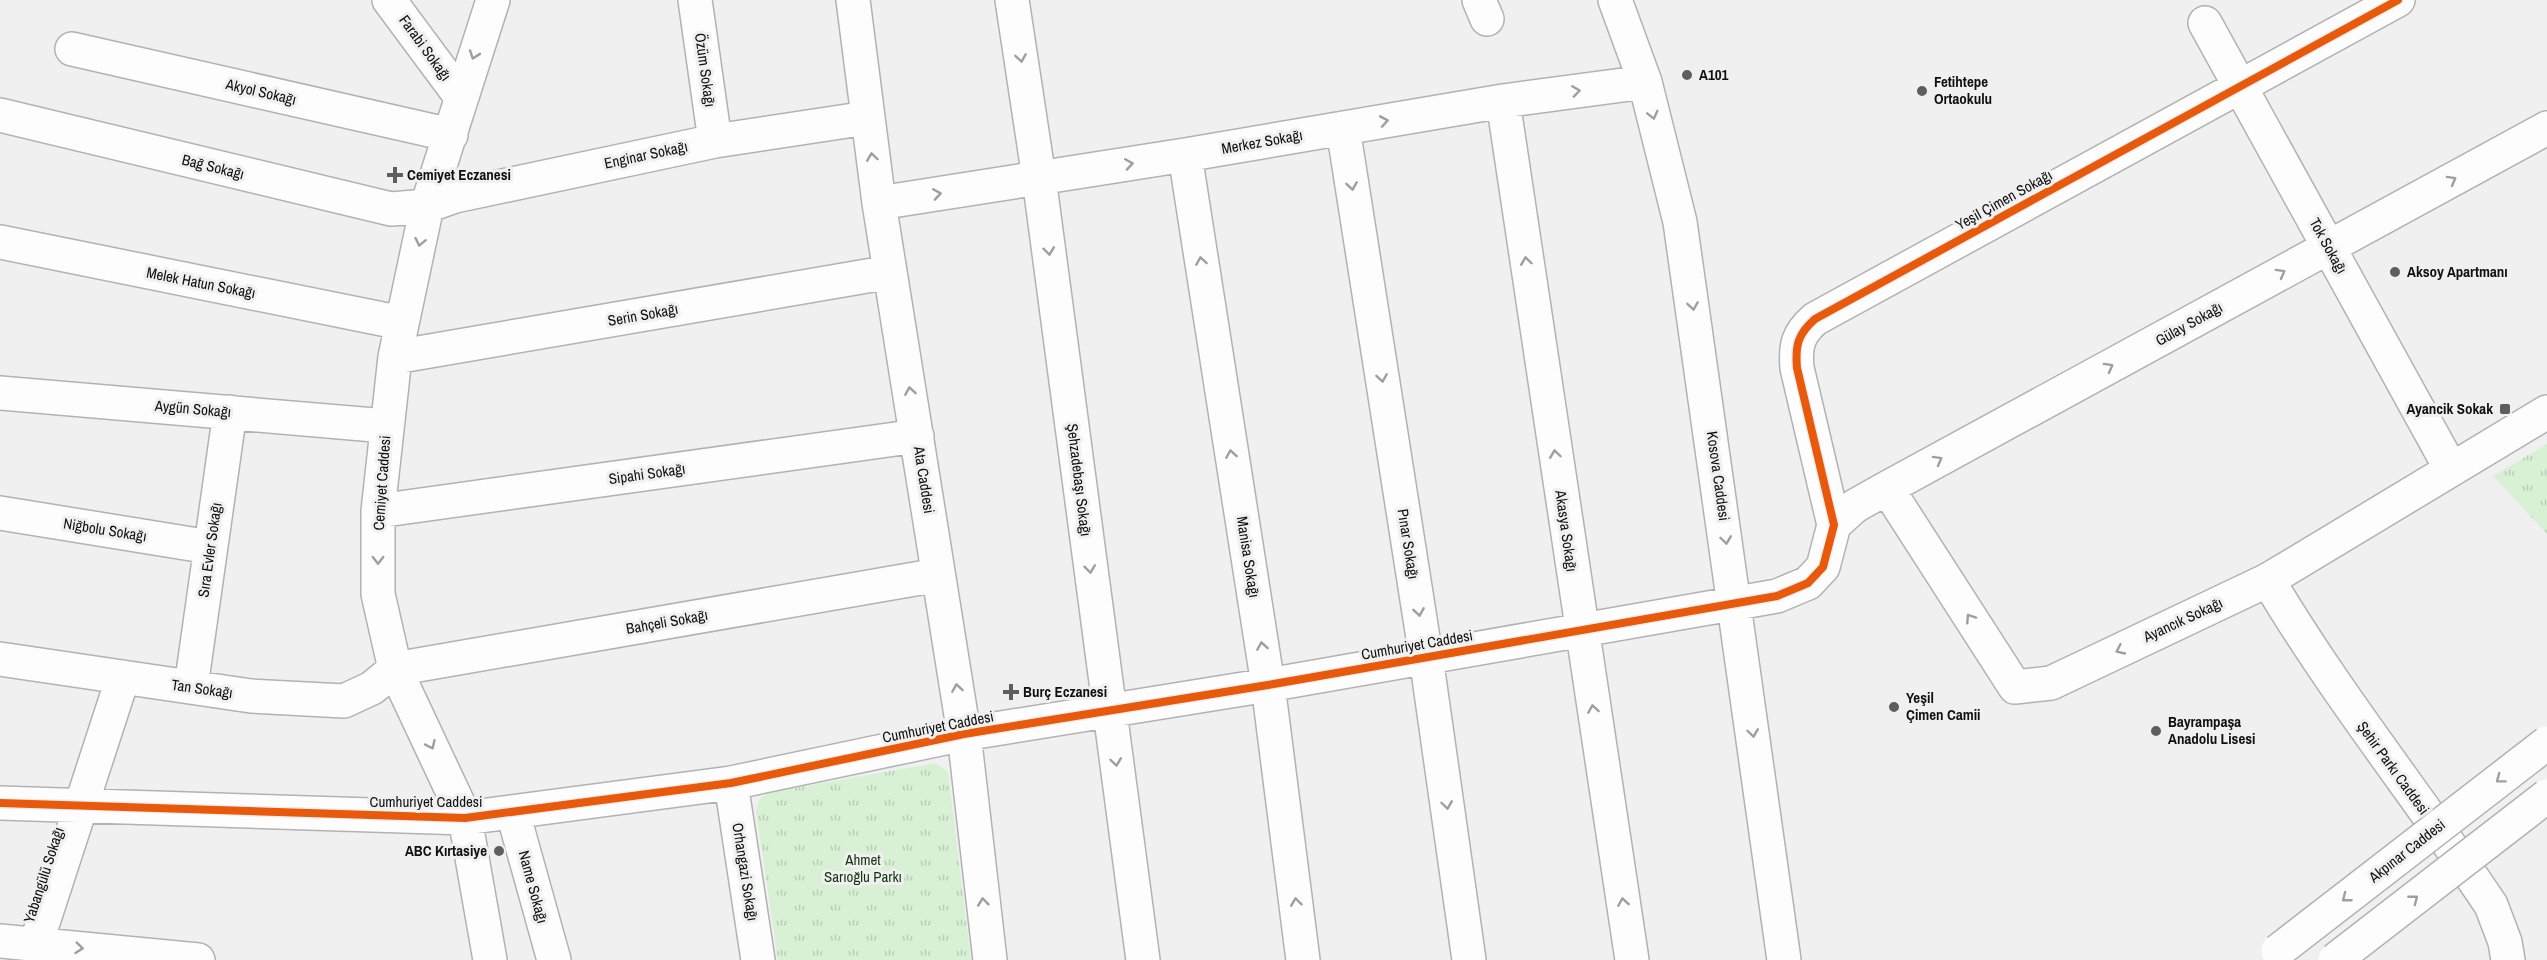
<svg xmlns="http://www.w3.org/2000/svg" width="2547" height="960" font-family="'Archivo Narrow',sans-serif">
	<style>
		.park { fill: url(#park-tufts) }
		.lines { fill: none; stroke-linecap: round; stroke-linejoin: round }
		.minor-casing { stroke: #b2b2b3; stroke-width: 36 }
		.major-casing { stroke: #b2b2b3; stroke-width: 36 }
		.minor { stroke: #fdfdfd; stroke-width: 33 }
		.major { stroke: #fdfdfd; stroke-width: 33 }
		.major-bridge-casing { stroke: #b2b2b3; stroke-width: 36; stroke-linecap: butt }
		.major-bridge { stroke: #fdfdfd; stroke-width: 33 }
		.cycleway-casing { stroke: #f0f0f1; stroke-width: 11 }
		.cycleway { stroke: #e8590c; stroke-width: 8 }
		.oneway { stroke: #9e9e9e }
		.poi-dot { fill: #5e5e5f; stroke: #f0f0f1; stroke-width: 2 }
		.labels { text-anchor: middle; stroke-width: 6; stroke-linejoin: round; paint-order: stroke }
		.street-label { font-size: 15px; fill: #101010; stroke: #f0f0f1 }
		.poi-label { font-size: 15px; font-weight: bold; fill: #101010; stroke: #f0f0f1; text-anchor: start }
		.park-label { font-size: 15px; fill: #12360e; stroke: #f0f0f1 }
	</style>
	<defs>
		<pattern id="park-tufts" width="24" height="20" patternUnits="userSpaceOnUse" patternTransform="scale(1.5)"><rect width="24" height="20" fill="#d8f1d5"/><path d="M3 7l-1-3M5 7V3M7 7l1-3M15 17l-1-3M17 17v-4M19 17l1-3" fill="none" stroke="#b8ceb6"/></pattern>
	</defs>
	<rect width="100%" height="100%" fill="#f0f0f1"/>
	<path class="park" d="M2547 444V534L2493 476Z
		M935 763 948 772 971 960H778L756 811 759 800 767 793Z"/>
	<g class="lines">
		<g class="minor-casing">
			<path id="minor" d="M389 0 461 97
				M695 0 715 141
				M853 0 879 203 964 734 990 960
				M1012 0 1039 178 1143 960
				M1479 0 1487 19
				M1615 0 1645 82 1680 222 1784 960
				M2205 23 2451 469
				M72 49 451 135
				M1503 101 1632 960
				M0 115 391 209 427 206 455 196 715 141 867 118
				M1343 128 1426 657 1469 960
				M1185 155 1268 685 1303 960
				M879 203 1185 155 1503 101 1645 82
				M0 242 402 323
				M395 357 890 272
				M0 393 386 426
				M1887 488 2015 687 2051 683 2268 580
				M378 511 917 436
				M0 513 210 547
				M1834 525 1855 506 1887 488 2547 128
				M0 659 251 696 344 701 372 688 395 669 938 575
				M191 687 230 412
				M731 783 758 960
				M0 803 465 818 731 783 964 734 1268 685 1777 596 1808 583 1823 567 1834 525 1797 368C1795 345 1798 334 1815 319L2398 0
				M513 813 554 960
				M0 941 198 960
				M36 944 123 677
				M490 960 465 818 395 669 378 594V511L395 357 427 206 493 0"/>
		</g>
		<g class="major-casing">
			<path id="major" d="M2508 960 2505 942 2491 905C2418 796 2335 693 2268 580L2547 412"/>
		</g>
		<use href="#minor" class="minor"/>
		<use href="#major" class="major"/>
		<g class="major-bridge-casing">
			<path id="major-bridge" d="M2278 951 2547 743
				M2335 960 2547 796"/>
		</g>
		<use href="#major-bridge" class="major-bridge"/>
		<g class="cycleway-casing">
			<path id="cycleway" d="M0 803 465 818 731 783 964 734 1268 685 1777 596 1808 583 1823 567 1834 525 1797 368C1795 345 1798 334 1815 319L2398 0"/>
		</g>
		<use href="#cycleway" class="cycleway"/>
	</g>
	<defs><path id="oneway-chevron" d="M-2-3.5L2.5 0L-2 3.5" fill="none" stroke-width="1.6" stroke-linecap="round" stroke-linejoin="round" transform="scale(1.5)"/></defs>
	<g class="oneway">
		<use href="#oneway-chevron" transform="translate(474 55) rotate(109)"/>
		<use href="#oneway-chevron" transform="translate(1021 58) rotate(81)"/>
		<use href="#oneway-chevron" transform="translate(1576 91) rotate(-8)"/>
		<use href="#oneway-chevron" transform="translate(1653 115) rotate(76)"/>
		<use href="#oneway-chevron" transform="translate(1384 121) rotate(-10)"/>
		<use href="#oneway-chevron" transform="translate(872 157) rotate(-98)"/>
		<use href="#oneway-chevron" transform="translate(1129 164) rotate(-9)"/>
		<use href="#oneway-chevron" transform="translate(2452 180) rotate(-29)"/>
		<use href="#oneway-chevron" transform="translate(1352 186) rotate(81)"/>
		<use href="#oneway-chevron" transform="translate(937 194) rotate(-9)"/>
		<use href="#oneway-chevron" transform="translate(420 242) rotate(102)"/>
		<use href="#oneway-chevron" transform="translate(1049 251) rotate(83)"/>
		<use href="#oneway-chevron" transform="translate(1201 261) rotate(-99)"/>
		<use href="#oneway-chevron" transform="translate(1526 261) rotate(-98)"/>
		<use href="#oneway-chevron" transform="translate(2281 273) rotate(-29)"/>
		<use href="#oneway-chevron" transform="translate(1693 306) rotate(81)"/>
		<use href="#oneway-chevron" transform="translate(2109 367) rotate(-29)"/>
		<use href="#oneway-chevron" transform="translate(1382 378) rotate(81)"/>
		<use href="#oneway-chevron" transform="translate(910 391) rotate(-99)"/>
		<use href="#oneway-chevron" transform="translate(1231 454) rotate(-99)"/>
		<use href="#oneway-chevron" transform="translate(1555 454) rotate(-98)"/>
		<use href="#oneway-chevron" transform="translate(1938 460) rotate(-29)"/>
		<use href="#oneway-chevron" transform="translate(1726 540) rotate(82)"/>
		<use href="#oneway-chevron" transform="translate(378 560) rotate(90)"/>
		<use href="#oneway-chevron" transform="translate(1090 569) rotate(83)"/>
		<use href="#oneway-chevron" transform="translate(1419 612) rotate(81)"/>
		<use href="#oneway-chevron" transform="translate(1970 618) rotate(-123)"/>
		<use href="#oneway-chevron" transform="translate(1262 646) rotate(-99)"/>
		<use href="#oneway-chevron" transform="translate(2120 650) rotate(155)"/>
		<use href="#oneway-chevron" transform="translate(957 688) rotate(-99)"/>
		<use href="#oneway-chevron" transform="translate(1593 709) rotate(-99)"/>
		<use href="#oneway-chevron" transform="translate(1753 733) rotate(82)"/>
		<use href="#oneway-chevron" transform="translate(431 745) rotate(65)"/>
		<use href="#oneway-chevron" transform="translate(1116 762) rotate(82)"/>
		<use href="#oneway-chevron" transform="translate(2500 779) rotate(143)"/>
		<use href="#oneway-chevron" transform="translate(1447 805) rotate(82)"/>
		<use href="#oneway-chevron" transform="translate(2346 898) rotate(142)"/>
		<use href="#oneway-chevron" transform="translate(2414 899) rotate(-38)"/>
		<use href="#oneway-chevron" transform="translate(983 902) rotate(-96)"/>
		<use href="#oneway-chevron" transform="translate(1296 902) rotate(-97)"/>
		<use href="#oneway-chevron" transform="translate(1623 902) rotate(-99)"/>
		<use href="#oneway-chevron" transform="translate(79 948) rotate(6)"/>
	</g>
	<g class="poi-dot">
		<circle cx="1687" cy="75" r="6"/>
		<circle cx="1922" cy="91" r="6"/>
		<path d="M392 166h6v6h6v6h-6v6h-6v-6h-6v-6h6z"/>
		<circle cx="2395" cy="272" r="6"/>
		<rect x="2499" y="403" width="12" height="12" rx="3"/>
		<path d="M1008 683h6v6h6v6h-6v6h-6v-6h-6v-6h6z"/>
		<circle cx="1894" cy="707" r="6"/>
		<circle cx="2156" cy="731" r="6"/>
		<circle cx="499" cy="851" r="6"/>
	</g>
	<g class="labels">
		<g class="street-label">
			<text transform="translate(425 48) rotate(54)" y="5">Farabi Sokağı</text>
			<text transform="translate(705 70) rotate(82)" y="5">Özüm Sokağı</text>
			<text transform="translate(261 92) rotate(13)" y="5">Akyol Sokağı</text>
			<text transform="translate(1262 142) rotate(-10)" y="5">Merkez Sokağı</text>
			<text transform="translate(646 155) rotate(-12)" y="5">Enginar Sokağı</text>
			<text transform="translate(213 167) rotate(14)" y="5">Bağ Sokağı</text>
			<text transform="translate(2004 200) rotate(-29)" y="5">Yeşil Çimen Sokağı</text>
			<text transform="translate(2328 246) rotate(61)" y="5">Tok Sokağı</text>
			<text transform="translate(201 283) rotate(11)" y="5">Melek Hatun Sokağı</text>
			<text transform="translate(643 315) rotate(-10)" y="5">Serin Sokağı</text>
			<text transform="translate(2189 324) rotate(-29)" y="5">Gülay Sokağı</text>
			<text transform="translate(193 409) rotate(5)" y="5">Aygün Sokağı</text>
			<text transform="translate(647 474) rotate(-8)" y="5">Sipahi Sokağı</text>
			<text transform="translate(1718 476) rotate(82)" y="5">Kosova Caddesi</text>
			<text transform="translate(924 480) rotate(81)" y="5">Ata Caddesi</text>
			<text transform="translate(1079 480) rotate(83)" y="5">Şehzadebaşı Sokağı</text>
			<text transform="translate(382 483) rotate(-86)" y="5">Cemiyet Caddesi</text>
			<text transform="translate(105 530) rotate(9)" y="5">Niğbolu Sokağı</text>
			<text transform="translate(1566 531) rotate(82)" y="5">Akasya Sokağı</text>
			<text transform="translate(1408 544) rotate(81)" y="5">Pınar Sokağı</text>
			<text transform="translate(210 550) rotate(-82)" y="5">Sıra Evler Sokağı</text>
			<text transform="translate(1248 557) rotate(81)" y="5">Manisa Sokağı</text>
			<text transform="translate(2183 620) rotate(-25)" y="5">Ayancık Sokağı</text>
			<text transform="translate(667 622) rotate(-10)" y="5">Bahçeli Sokağı</text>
			<text transform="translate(1417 645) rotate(-10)" y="5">Cumhuriyet Caddesi</text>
			<text transform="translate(202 689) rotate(8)" y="5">Tan Sokağı</text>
			<text transform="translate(938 727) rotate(-11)" y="5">Cumhuriyet Caddesi</text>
			<text transform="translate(2393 768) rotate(54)" y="5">Şehir Parkı Caddesi</text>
			<text x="426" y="807">Cumhuriyet Caddesi</text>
			<text transform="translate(2407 851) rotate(-38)" y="5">Akpınar Caddesi</text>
			<text transform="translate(745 872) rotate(81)" y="5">Orhangazi Sokağı</text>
			<text transform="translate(44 875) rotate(-72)" y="5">Yabangülü Sokağı</text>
			<text transform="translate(533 887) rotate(75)" y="5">Name Sokağı</text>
		</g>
		<g class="poi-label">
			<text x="1699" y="80">A101</text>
			<text x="1934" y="87">Fetihtepe<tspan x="1934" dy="17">Ortaokulu</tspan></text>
			<text x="407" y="180">Cemiyet Eczanesi</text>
			<text x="2407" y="277">Aksoy Apartmanı</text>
			<text x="2493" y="414" text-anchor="end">Ayancik Sokak</text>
			<text x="1023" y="697">Burç Eczanesi</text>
			<text x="1906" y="703">Yeşil<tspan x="1906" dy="17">Çimen Camii</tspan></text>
			<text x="2168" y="727">Bayrampaşa<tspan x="2168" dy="17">Anadolu Lisesi</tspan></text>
			<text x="487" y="856" text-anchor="end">ABC Kırtasiye</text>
		</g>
		<g class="park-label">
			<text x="863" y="865">Ahmet<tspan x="863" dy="17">Sarıoğlu Parkı</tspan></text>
		</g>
	</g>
</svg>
